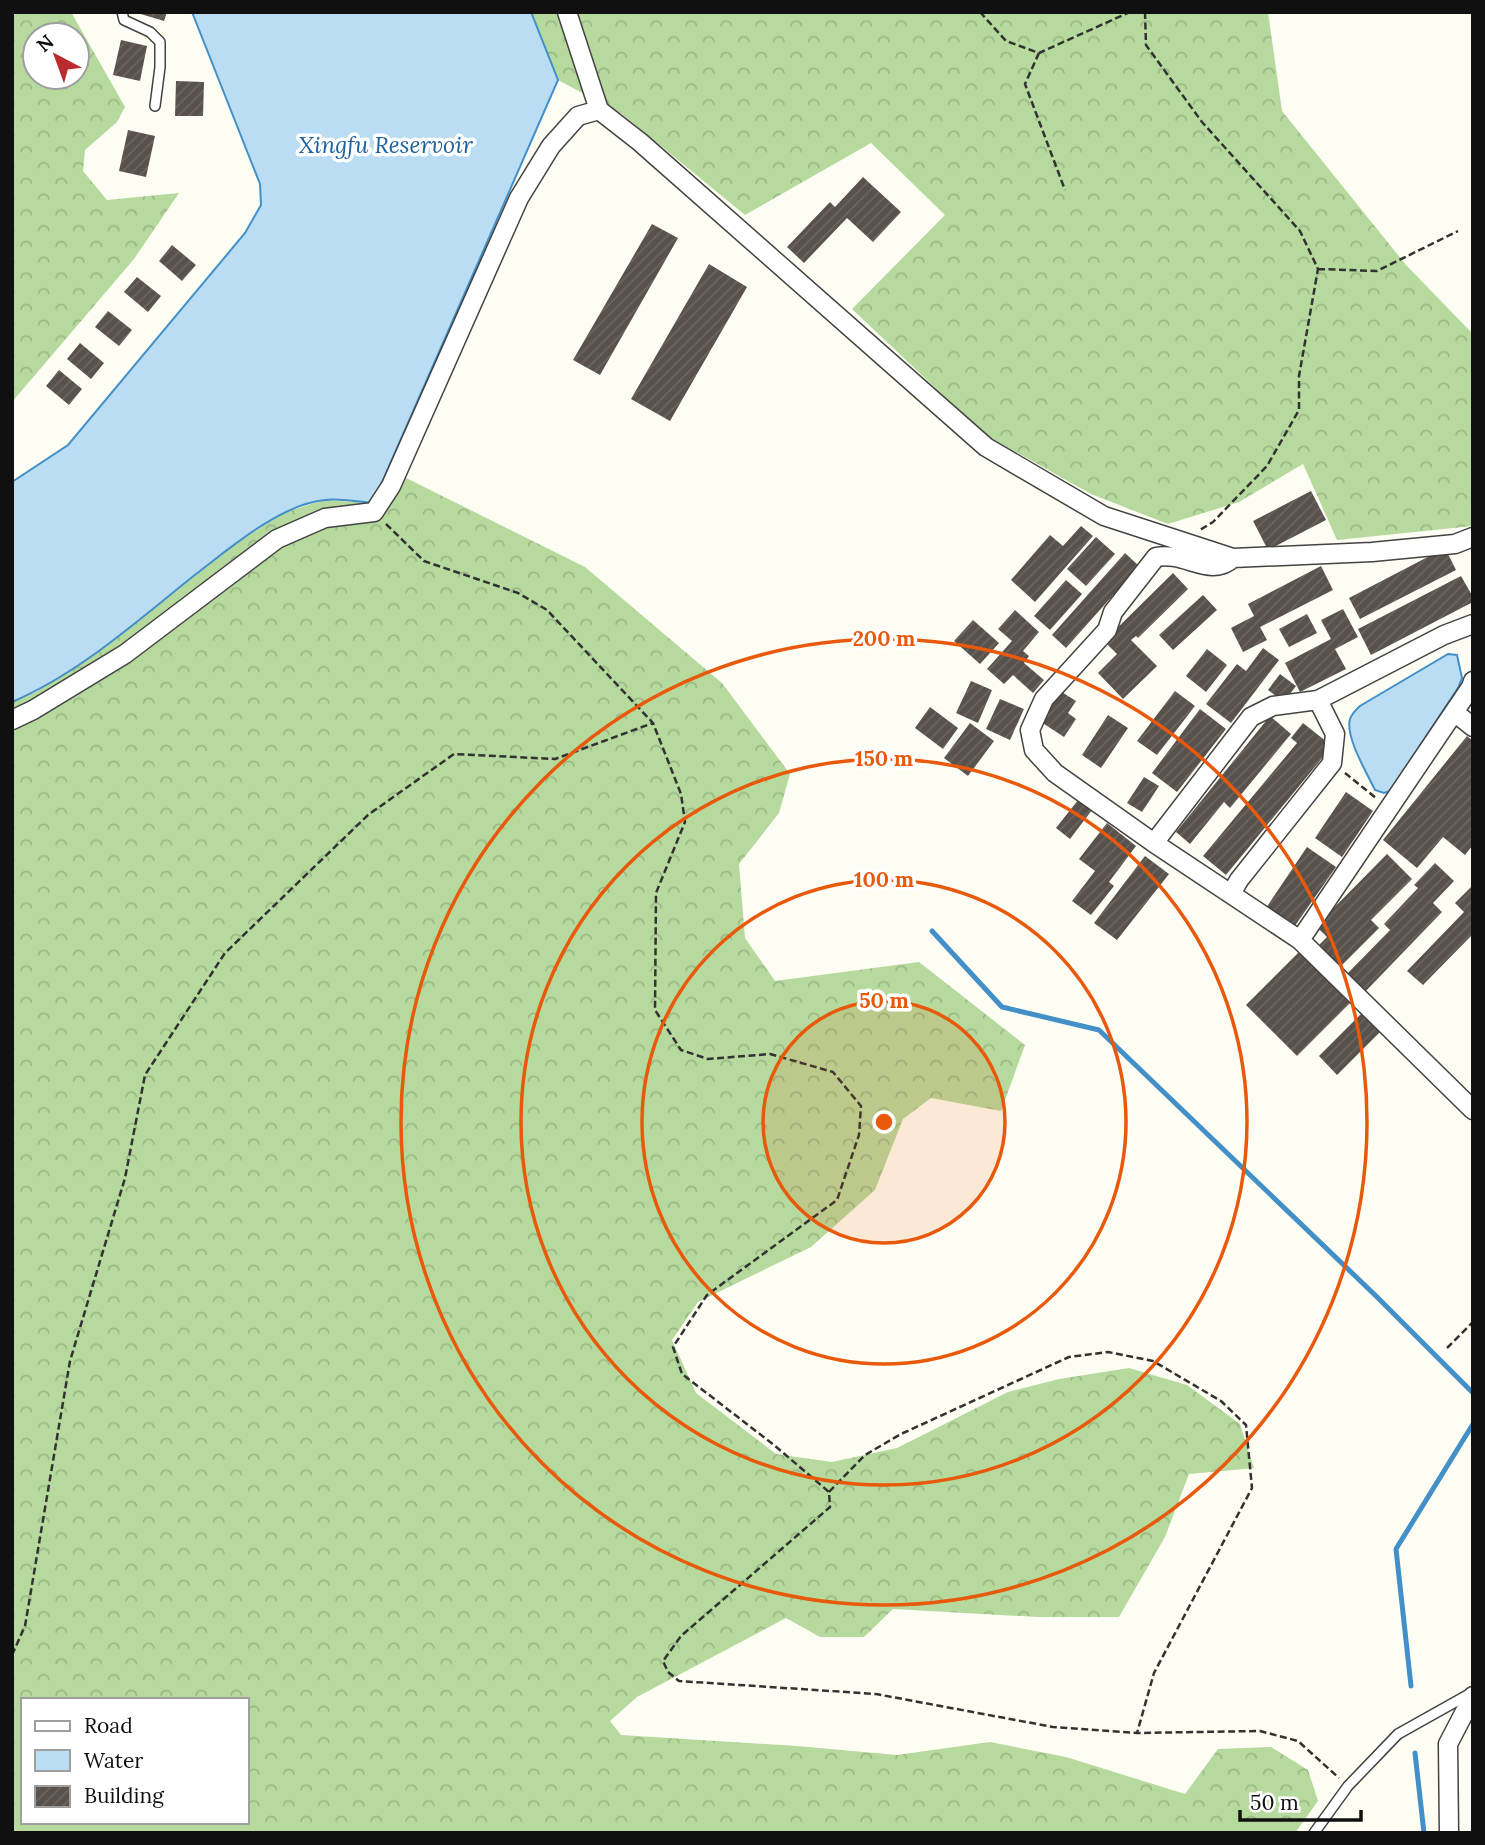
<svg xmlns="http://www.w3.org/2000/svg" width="1485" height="1845" font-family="Lora,serif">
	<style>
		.forest { fill: url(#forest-crowns); fill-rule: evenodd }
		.water { fill: #baddf4; stroke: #4390c8; stroke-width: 2 }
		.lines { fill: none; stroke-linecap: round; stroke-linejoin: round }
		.stream { stroke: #4390c8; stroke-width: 5 }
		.building { fill: url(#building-hatch) }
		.lane-casing { stroke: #434343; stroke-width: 12 }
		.street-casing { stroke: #434343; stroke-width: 21 }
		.path { stroke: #323232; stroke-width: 2.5; stroke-dasharray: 7 3.5; stroke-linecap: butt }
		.lane { stroke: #fff; stroke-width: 9 }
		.street { stroke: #fff; stroke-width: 18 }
		.ring { fill: none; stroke: #e8590c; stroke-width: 3.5 }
		.labels { text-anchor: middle; stroke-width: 7; stroke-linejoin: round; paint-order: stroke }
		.water-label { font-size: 23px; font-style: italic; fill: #1d629e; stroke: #fff }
		.centre { fill: #e8590c; stroke: #fff; stroke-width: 3.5 }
		.ring-label { font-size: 21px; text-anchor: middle; font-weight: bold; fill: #e8590c; stroke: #fff; stroke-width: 7; stroke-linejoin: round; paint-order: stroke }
	</style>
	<defs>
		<pattern id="forest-crowns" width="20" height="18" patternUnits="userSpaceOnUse" patternTransform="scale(1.75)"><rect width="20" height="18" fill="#b6d99d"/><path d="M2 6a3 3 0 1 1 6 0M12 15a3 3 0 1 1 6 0" fill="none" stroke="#9bb986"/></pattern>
		<pattern id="building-hatch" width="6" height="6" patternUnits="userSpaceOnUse" patternTransform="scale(1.75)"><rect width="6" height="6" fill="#58514c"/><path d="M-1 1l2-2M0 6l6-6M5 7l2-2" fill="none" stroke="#6b6561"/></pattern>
	</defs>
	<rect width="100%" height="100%" fill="#fefdf3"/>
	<path class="forest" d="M12 12H71L125 107 117 122 85 150 83 171 107 200 179 193 134 259 12 402ZM35 35H77V77H35Z
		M531 12H1268L1282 111 1406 265 1473 334V526L1337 540 1303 464 1239 502 1168 524 1091 494 984 434 852 309 945 215 871 143 745 215 622 114 558 80Z
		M388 469 585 567 722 683 790 774 779 813 739 864 745 938 775 981 919 962 1025 1045 1001 1111 931 1098 903 1119 875 1190 811 1247 698 1302 672 1340 696 1393 776 1454 832 1462 897 1448 1008 1392 1059 1379 1129 1368 1187 1385 1240 1424 1254 1468 1189 1474 1165 1537 1119 1617H1038L893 1609 864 1637H820L786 1618 637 1697 610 1721 621 1735 797 1746 897 1755 990 1742 1066 1757 1185 1794 1218 1749 1271 1747 1308 1770 1318 1801 1295 1833H12V702L36 692 231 547 283 513 324 500 373 503ZM23 1700H247V1822H23Z"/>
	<path class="water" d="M192 12H531L558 80 373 503C357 502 340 498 325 500 281 504 230 548 196 574 138 620 80 673 12 702V482L68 445 245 233 261 205 260 184Z
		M1448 654 1457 655 1462 678 1458 688 1390 791 1384 793 1375 790C1367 773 1345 737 1350 719 1352 713 1356 710 1360 706Z"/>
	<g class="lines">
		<path class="stream" d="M932 931 1002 1007 1099 1030 1376 1296 1473 1393
			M1411 1686 1396 1549 1473 1424
			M1415 1753 1424 1833"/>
	</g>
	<path class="building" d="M134 12H167L164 21Z
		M121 40 147 46 140 81 113 75Z
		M176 81 204 82 203 116H175Z
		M128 130 155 136 146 177 119 171Z
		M863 177 901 212 873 242 847 218 804 263 787 247 830 202 835 207Z
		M652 224 678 238 600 375 573 360Z
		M172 245 196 265 182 281 159 261Z
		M709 264 747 287 670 421 631 399Z
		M137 277 161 296 148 312 124 292Z
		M108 311 132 330 119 346 95 327Z
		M80 343 104 363 91 379 67 359Z
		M59 370 82 389 69 405 46 386Z
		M1311 491 1326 520 1268 550 1253 521Z
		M1081 526 1093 536 1035 602 1011 580 1050 535 1063 546Z
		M1096 537 1115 554 1086 586 1067 569Z
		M1445 548 1456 570 1360 619 1349 598Z
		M1125 553 1139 566 1066 648 1052 635Z
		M1321 566 1333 590 1260 627 1267 640 1243 652 1231 628 1254 616 1248 604Z
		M1173 573 1188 589 1138 638 1136 636 1131 640 1157 666 1123 699 1098 673 1117 654 1104 641Z
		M1461 576 1473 597V602L1371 655 1358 629Z
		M1066 580 1082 594 1050 630 1034 616Z
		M1203 595 1217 610 1173 650 1159 635Z
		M1343 609 1358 637 1335 649 1346 669 1300 692 1285 663 1331 639 1321 620Z
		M1015 610 1039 632 1023 651 1029 656 1024 663 1044 680 1033 693 1013 675 1004 684 987 669 1012 641 998 629Z
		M1307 614 1317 633 1289 647 1279 629Z
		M973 620 999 643 980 664 954 641Z
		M1263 648 1279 660 1231 723 1206 704 1237 664 1246 671Z
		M1207 649 1227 665 1206 692 1186 676Z
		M1280 674 1296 686 1284 702 1268 690Z
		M971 681 992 690 978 723 956 713Z
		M1057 689 1076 701 1068 713 1076 719 1064 737 1038 720Z
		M1175 691 1195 706 1157 755 1137 741Z
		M1000 699 1024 709 1010 740 986 729Z
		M930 707 958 728 943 749 915 728Z
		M1200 709 1226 729 1177 792 1152 773Z
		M1108 715 1128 728 1101 768 1082 755Z
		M1270 716 1291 734 1230 808 1224 802 1190 844 1176 832Z
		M970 723 994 741 968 776 944 758Z
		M1303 723 1332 746 1226 875 1203 856 1297 743 1291 738Z
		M1467 736 1473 741V845L1465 855 1443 837 1417 868 1383 840Z
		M1144 777 1159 786 1142 812 1127 803Z
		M1346 792 1373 811 1342 857 1315 838Z
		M1078 800 1092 810 1070 839 1056 828Z
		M1107 823 1136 846 1109 882 1114 886 1091 915 1072 901 1095 871 1079 859Z
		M1307 847 1336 867 1292 930 1264 911Z
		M1387 854 1412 879 1371 920 1379 928 1336 971 1314 950 1327 937 1316 926Z
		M1145 856 1169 874 1117 940 1094 923Z
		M1435 863 1454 881 1433 903 1442 912 1362 995 1344 977 1390 930 1384 924 1418 888 1414 885Z
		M1471 887 1473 889V934L1423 985 1407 971 1464 912 1455 903Z
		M1301 950 1352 1001 1297 1056 1246 1005Z
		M1361 1014 1380 1032 1337 1075 1319 1056Z"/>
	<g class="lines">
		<g class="lane-casing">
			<path id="lane" d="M122 12 124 20 150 32 160 42V67L155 106
				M1314 1833 1348 1786 1398 1734 1473 1692"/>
		</g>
		<g class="street-casing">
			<path id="street" d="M567 12 599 110
				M1233 558C1211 579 1185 551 1156 557L1113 612 1107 630 1044 699 1030 730 1034 750 1055 773 1154 843 1300 940 1471 687 1473 681
				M1454 712 1473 727
				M12 720 33 710 125 654 277 539 325 518 374 512 391 486 519 198 551 146 578 116 599 110 640 142 986 447 1104 516 1233 558 1372 552 1455 544 1473 537
				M1154 843 1251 717 1273 706 1318 700 1444 635 1473 624
				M1231 894 1239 880 1332 763 1335 734 1318 700
				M1300 940 1473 1110
				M1449 1833 1448 1744 1473 1696"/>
		</g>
		<path class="path" d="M980 12 1006 41 1039 53 1130 12
			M1145 12 1146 45 1202 122 1300 231 1318 269 1299 376V410L1267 466 1213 522 1200 530
			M1039 53 1025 84 1065 190
			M1318 269 1377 271 1458 231
			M386 524 424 561 518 593 547 610 653 723 681 794 685 822 656 893 655 1010 681 1050 708 1059 770 1054 833 1072 861 1106 859 1135 837 1200 707 1295 673 1347 682 1374 774 1445 829 1492 830 1507 681 1636 663 1661 668 1672 679 1681 876 1694 1053 1727 1137 1733 1260 1731 1298 1741 1339 1778
			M1345 773 1376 798
			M1447 1348 1473 1322
			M829 1492 865 1455 901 1434 1069 1357 1108 1352 1153 1361 1221 1401 1246 1425 1252 1488 1154 1673 1137 1733
			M12 1655 25 1626 70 1361 125 1178 145 1075 225 953 368 815 454 754 555 759 653 723"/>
		<use href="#lane" class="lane"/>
		<use href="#street" class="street"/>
	</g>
	<circle cx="884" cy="1122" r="121" fill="#e8590c" fill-opacity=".12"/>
	<g class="ring">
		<circle cx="884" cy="1122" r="121"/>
		<circle cx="884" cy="1122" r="242"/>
		<circle cx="884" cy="1122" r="363"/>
		<circle cx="884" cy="1122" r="483"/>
	</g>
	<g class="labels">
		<g class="water-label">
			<text x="386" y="153">Xingfu Reservoir</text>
		</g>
	</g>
	<circle cx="884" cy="1122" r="10" class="centre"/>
	<g class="ring-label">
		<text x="884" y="646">200 m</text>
		<text x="884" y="766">150 m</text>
		<text x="884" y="887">100 m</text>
		<text x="884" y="1008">50 m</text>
	</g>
	<rect width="1485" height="1845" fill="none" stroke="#101010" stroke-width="28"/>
	<rect x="21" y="1698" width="228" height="126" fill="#ffffff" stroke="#9f9f9f" stroke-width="2"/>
	<rect x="35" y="1721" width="35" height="10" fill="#ffffff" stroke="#9f9f9f" stroke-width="2"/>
	<text x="84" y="1733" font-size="21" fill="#101010">Road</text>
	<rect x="35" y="1750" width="35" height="21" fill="#baddf4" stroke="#9f9f9f" stroke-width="2"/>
	<text x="84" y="1768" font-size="21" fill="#101010">Water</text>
	<rect x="35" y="1786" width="35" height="21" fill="url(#building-hatch)" stroke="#9f9f9f" stroke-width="2"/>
	<text x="84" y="1803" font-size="21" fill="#101010">Building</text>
	<g transform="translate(56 56) rotate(319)"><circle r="33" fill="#ffffff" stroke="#9f9f9f" stroke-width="2"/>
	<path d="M0-5L12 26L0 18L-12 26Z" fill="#bb2c30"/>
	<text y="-10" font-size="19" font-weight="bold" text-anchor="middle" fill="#101010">N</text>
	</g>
	<path d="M1240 1810v10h121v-10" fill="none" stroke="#101010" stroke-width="3.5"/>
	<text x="1250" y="1810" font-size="21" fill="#101010" stroke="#ffffff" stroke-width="5" paint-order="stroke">50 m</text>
</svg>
